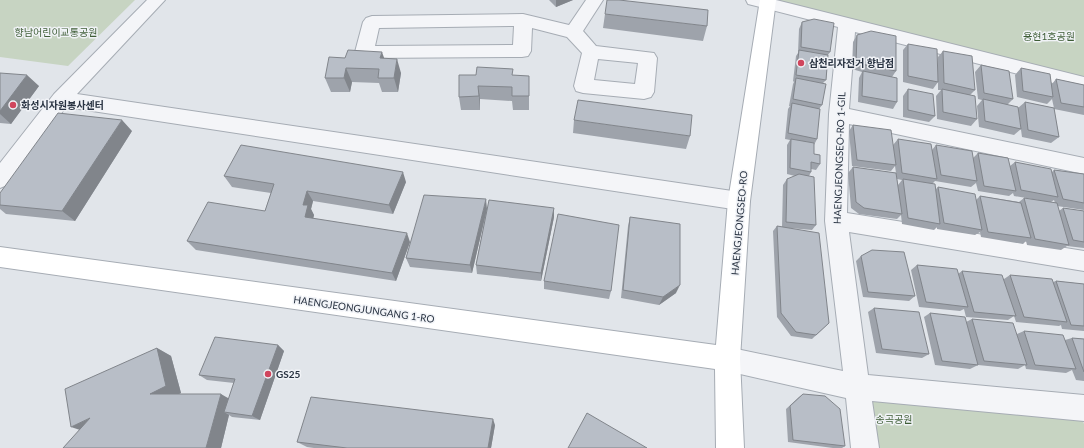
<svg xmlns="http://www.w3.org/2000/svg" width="1084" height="448" font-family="Lato,'Noto Sans KR',sans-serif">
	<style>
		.green { fill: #c7d4c2 }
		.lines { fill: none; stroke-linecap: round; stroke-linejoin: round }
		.street-casing { stroke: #a6acb4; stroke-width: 2 }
		.secondary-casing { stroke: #a6acb4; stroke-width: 2 }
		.street { fill: #f4f5f8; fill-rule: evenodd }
		.secondary { fill: #fff; fill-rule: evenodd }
		.wall { fill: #9ea3ab; fill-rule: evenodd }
		.shaded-wall { fill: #81858b }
		.building { fill: #b8bec7; stroke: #81858b }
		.poi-dot { fill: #d0455d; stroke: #f1f3f7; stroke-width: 1.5 }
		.labels { text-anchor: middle; stroke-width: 3; stroke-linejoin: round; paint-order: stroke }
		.park-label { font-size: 10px; fill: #3e5d36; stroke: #f1f3f7 }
		.poi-label { font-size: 10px; font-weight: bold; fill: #293342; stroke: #f1f3f7; text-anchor: start }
		.street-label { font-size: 10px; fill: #293342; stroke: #f1f3f7 }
	</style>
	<rect width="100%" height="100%" fill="#e1e5ea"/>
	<path class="green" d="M0 0H135L68 66 0 57Z
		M768 0H1084V81Z
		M856 387 1077 407 1084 424V448H865Z"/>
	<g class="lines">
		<g class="street-casing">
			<path id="street" d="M147 0H165L77 94 739 192 747 195 750 201 747 207 739 210 66 107 7 185 0 188V163L54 94Z
				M586 0H603L583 31 596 46 654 53 657 58 654 92 651 97 644 99 583 93 576 91 574 86 582 53 567 37 532 28 531 51 528 56 522 57 364 58 358 57 355 52 363 22 366 18 372 16 523 14 569 25ZM514 26 513 45 375 46 379 28ZM598 59 638 63 635 84 594 80Z
				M746 0H776L1084 77V91L855 32 849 109 1084 158V174L849 124 847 213 1084 251V271L849 232 868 375 1084 395V421L872 401 879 448H851L846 398 727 371 718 368 714 359 718 350 727 347 843 371 825 221 829 114 838 27 748 4Z"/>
		</g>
		<g class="secondary-casing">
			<path id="secondary" d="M760 0H776L750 201 740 359 744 448H716L715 369 0 267V247L716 345 728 201Z"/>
		</g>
		<use href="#street" class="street"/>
		<use href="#secondary" class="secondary"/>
	</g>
	<path class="wall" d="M549 0H573L556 7Z
		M605 14 707 26 703 41 603 28Z
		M802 22 830 52 828 55 826 80 823 83 822 105 819 109 817 139 814 145V154L820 164 816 170 811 169V172L809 176 816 225 812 230 790 228 829 323 812 339 791 336 777 317 773 231 777 226 782 227 783 185 787 179 795 176 787 174V145L790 140 785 139 788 109 790 106H789L793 84 794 82 793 81 796 56 798 53 799 29Z
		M857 35 896 71 892 77 897 102 893 109 858 102 859 78 862 72 852 69 853 42Z
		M908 44 938 82 933 89 903 82V50Z
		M943 51 975 90 970 95 977 119 971 126 937 119 936 96 941 90H938V57Z
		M345 58H384L401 73 398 92H382L379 83 352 82 350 92H331L325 78Z
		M981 65 1013 99 1007 105 1021 129 1014 135 979 127 977 106 982 100 978 99 975 72Z
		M1021 68 1052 84 1056 79 1084 85V115L1054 109 1059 137 1051 143 1022 137 1018 108 1025 102 1054 108 1052 99 1047 104 1017 97 1015 75Z
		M0 73 39 86 11 124 0 123Z
		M476 75 513 76 529 90V110H513L512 101 480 99V110H461L459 97Z
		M908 89 935 116 929 122 903 117V96Z
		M574 120 690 136 686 149 573 133Z
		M853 125 893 145 898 139 932 150 936 145 973 158 978 153 1010 166 1015 162 1052 172 1054 170 1084 174V210L1057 206 1059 211 1063 208 1084 211V248L1067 246 1061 250 1027 245 1026 241 1023 244 981 237 980 232 975 235 937 229V227L934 230 902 224 901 215 897 219 859 214 851 208 848 173 853 167 896 173 895 166 891 171 852 166 849 131ZM897 179 902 180 898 185ZM935 181 971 187 976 183 978 191 1009 196 1013 193 1014 196 1044 201 1024 198 1019 202 980 196 976 200 938 187 935 190 932 184ZM1054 200 1055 203 1051 202Z
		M132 131 75 221 6 214 0 209V193Z
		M224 176 406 182 393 214 313 201 311 209 314 215 313 219 410 242 396 281 196 250 187 241 265 211 271 193 232 187Z
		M487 208H554V217L541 281 477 274 476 265 486 213 472 273 410 267 406 258Z
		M630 217 676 293 659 305 621 298 628 226Z
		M861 256 915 296 909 301 863 297 856 261Z
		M917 265 958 274 962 271 1004 279 1010 275 1053 282 1056 281 1084 284V331L1062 329 1061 325 1059 326 1016 322 1014 316 1008 320 966 317 964 309 960 311 919 307 911 270Z
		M544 281 611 291 609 299 544 289Z
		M874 308 929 354 922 358 876 353 868 312Z
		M930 313 966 322 972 319 1017 334 1024 331 1065 340 1072 338 1084 339V381L1076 380 1072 370 1066 373 1026 369 1025 365 1018 369 978 365 970 369 935 365 924 317Z
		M278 345 284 351 260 420 232 417 229 415 221 448H63L157 348 171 356 181 393 179 394 229 398 234 383 207 380 199 375Z
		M803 394 845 446 842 448H833L788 442 786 409 799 397Z
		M495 425 491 448H314L307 447 297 442Z"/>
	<path class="shaded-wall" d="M556 0H573L556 7Z
		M382 52 387 66 380 58Z
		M397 59 401 73 398 92 394 78Z
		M346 68 352 82 350 92 344 78Z
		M27 75 39 86 11 124 0 114V111Z
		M478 86 480 99V110L479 96Z
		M122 120 132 131 75 221 62 211Z
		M403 172 406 182 393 214 389 205Z
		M307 191 313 201 311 209 314 215 311 227 305 217 303 205Z
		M486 199 487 209 472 273 470 265Z
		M554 208V217L541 281V273Z
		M407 233 410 242 396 281 392 273Z
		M680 285 676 293 659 305 663 297Z
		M278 345 284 351 260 420 252 416Z
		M157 348 171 356 181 393 164 401 150 394Z
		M221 394 233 401 224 412 229 415 221 448H206Z
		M90 418 89 433 71 427Z
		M493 419 495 425 491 448H488Z"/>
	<path class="building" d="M607 0H619L708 10 707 26 605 14Z
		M814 19 834 23 830 52 801 47 802 22Z
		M871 31 896 36V71L856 63 857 35Z
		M908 44 937 49 938 82 908 76Z
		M348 50 382 52 380 58 397 59 394 78H378L379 69 346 68 344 78H325L329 57 345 58Z
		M799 50 828 55 826 80 796 75Z
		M943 51 972 56 975 90 944 83Z
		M981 65 1009 71 1013 99 984 93Z
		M477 67 513 69 512 75 529 76V96H512V87L478 86 479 96 459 97V75H476Z
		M1021 68 1050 74 1053 97 1023 91Z
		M863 71 897 78V102L862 96Z
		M0 73 27 75 0 111Z
		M796 78 826 84 822 105 793 99Z
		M1056 79 1084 85V107L1061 103Z
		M908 89 933 94 935 116 908 110Z
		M942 89 975 96 977 119 943 112Z
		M983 99 1018 107 1021 129 985 121Z
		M578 100 692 115 690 136 574 120Z
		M1025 102 1054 108 1059 137 1028 130Z
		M792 103 820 109 817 139 788 133Z
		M58 113 122 120 62 211 0 205V193Z
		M853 125 891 130 896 165 857 160Z
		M791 139 814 143V154L820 155V164L811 162V172L790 168Z
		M898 139 931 144 937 179 902 173Z
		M241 145 403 172 389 205 307 191 303 205H308L305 217 407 233 392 273 187 241 208 202 265 211 274 184 224 176Z
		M936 145 972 151 977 181 941 175Z
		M978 153 1008 158 1016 191 984 186Z
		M1015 162 1051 169 1058 197 1021 190Z
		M853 167 896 173 902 214 864 208 856 202Z
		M1054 170 1084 174V203L1063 199Z
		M799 174 814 177 816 225 786 222 787 179Z
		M903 179 935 184 940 224 908 218Z
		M938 187 975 194 982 230 944 223Z
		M424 195 486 199 470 265 406 258Z
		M980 196 1021 203 1031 238 988 232Z
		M1024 198 1057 203 1069 245 1035 239Z
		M489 200 554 208 541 273 476 265Z
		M1063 208 1084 211V242L1073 240Z
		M558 214 619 225 611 291 544 281Z
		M630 217 680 224V285L663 297 623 290Z
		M777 226 819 233 829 323 816 335 796 332 781 313Z
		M872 250 904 252 915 296 868 292 861 256Z
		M917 265 957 269 968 307 926 302Z
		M962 271 1002 275 1016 316 974 312Z
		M1010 275 1052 279 1067 322 1024 317Z
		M1056 281 1084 284V326L1071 325Z
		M874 308 919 312 929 354 882 349Z
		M930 313 965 317 978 365 942 361Z
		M972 319 1013 323 1027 365 984 361Z
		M1024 331 1063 335 1076 369 1035 365Z
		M215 337 278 345 252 416 224 412 235 379 199 375Z
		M1072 338 1084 339V372Z
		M157 348 166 386 150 394H221L206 448H63L90 418 71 427 65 389Z
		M803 394 825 396 840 409 845 446 793 440 790 406Z
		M311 397 493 419 488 448H347L297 442Z
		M587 413 647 448H568Z"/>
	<g class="poi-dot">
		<circle cx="801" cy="63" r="4"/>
		<circle cx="13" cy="105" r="4"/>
		<circle cx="268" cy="374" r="4"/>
	</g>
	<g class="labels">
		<g class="park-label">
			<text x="56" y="36">향남어린이교통공원</text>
			<text x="1049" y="40">용현1호공원</text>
			<text x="894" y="423">송곡공원</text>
		</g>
		<g class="poi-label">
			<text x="809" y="67">삼천리자전거 향남점</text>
			<text x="21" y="109">화성시자원봉사센터</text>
			<text x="276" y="378">GS25</text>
		</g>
		<g class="street-label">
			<text transform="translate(839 158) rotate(-88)" y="4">HAENGJEONGSEO-RO 1-GIL</text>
			<text transform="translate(739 223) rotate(-85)" y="4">HAENGJEONGSEO-RO</text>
			<text transform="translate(364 309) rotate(8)" y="4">HAENGJEONGJUNGANG 1-RO</text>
		</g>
	</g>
</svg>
